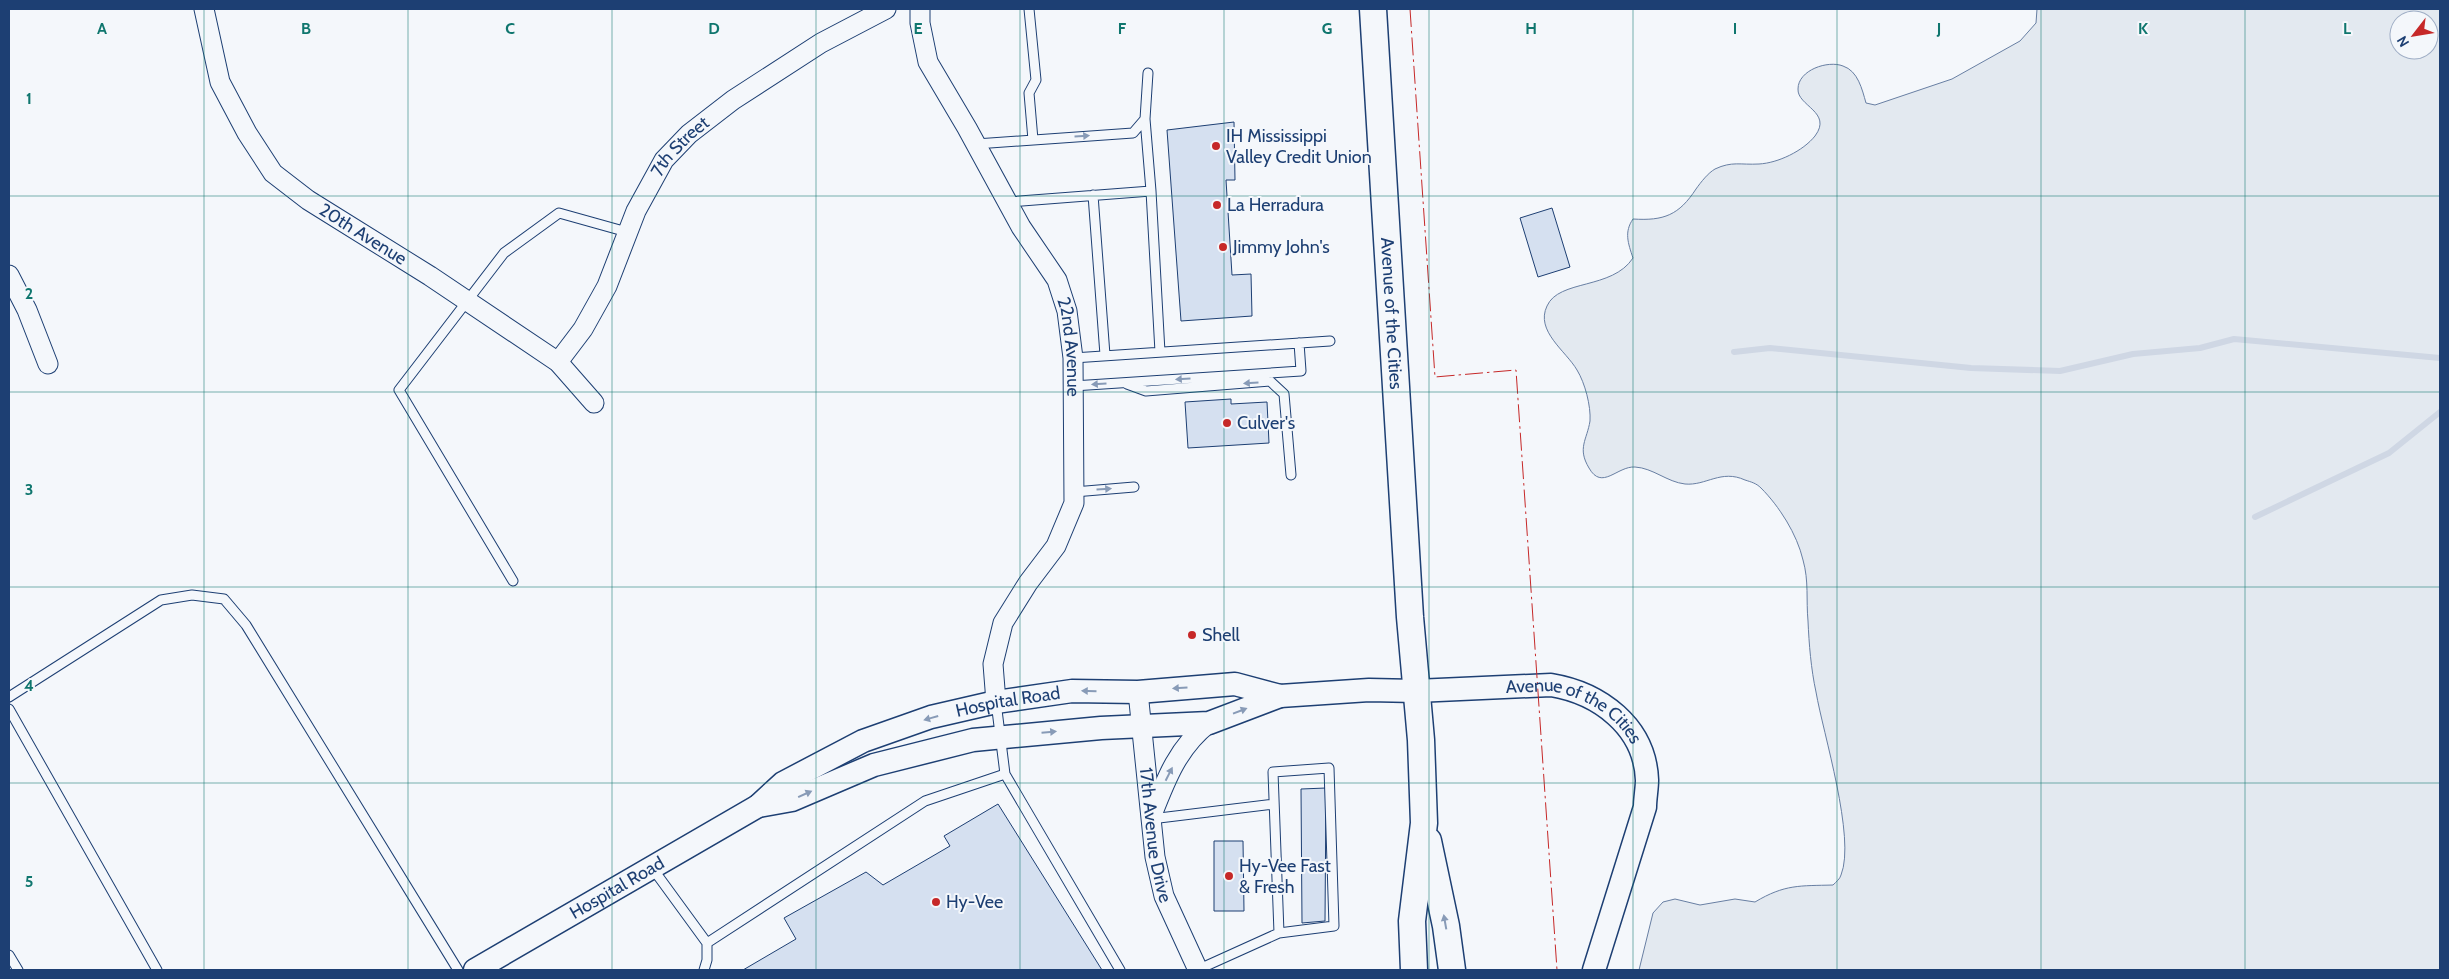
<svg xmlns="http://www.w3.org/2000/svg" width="2449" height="979" font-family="Cabin,sans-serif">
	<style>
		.green { fill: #e3e9f0; stroke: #687fa3; fill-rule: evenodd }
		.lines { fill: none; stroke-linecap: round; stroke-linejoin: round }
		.stream { stroke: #cfd7e4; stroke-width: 6 }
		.building { fill: #d5e0f0; stroke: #1d3f73 }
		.service-casing { stroke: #1d3f73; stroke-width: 11 }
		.minor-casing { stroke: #1d3f73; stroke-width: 21 }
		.tertiary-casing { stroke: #1d3f73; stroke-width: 25 }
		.secondary-casing { stroke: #1d3f73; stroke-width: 29 }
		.service { stroke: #f4f7fb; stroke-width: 9 }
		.minor { stroke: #f4f7fb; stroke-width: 19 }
		.tertiary { stroke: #f4f7fb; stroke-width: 22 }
		.secondary { stroke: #f4f7fb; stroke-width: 26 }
		.power { stroke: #c62828; stroke-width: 1; stroke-dasharray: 18 4 2.5 4; stroke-linecap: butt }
		.oneway { fill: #889bb7 }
		.grid { fill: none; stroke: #0f766e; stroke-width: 1; stroke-opacity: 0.55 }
		.poi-dot { fill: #c62828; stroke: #f4f7fb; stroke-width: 2 }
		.labels { text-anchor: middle; stroke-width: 4; stroke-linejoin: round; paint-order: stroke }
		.poi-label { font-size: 18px; fill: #1d3f73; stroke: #f4f7fb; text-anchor: start }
		.street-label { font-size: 18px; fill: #1d3f73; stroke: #f4f7fb }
		.grid-label { font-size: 16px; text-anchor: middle; font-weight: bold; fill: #0f766e; stroke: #f4f7fb; stroke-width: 4; stroke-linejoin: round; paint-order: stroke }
	</style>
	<rect width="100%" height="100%" fill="#f4f7fb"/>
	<path class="green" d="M2037 9H2440V970H1639L1653 913 1663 902 1675 899 1700 905 1735 899 1755 902C1785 884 1800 886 1833 885 1836 882 1840 879 1841 875 1856 838 1823 733 1816 692 1811 669 1809 644 1808 621 1806 600 1809 581 1803 560 1797 534 1779 506 1761 488 1756 483 1751 482 1745 480 1721 469 1706 486 1685 484 1667 482 1653 468 1635 467 1617 466 1602 491 1589 468 1577 448 1587 440 1590 421 1591 406 1585 383 1577 370 1566 351 1535 331 1547 306 1559 279 1612 290 1633 258 1628 243 1624 232 1633 219 1664 221 1679 215 1696 189 1701 182 1708 173 1715 169 1732 161 1740 165 1759 164 1778 163 1803 151 1815 136 1833 112 1797 106 1798 89 1798 70 1828 60 1843 66 1858 71 1862 89 1866 103L1875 105 1952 79 2020 41 2036 23ZM2399 20H2429V50H2399Z"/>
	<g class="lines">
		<path class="stream" d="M1734 352 1770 348 1971 368 2060 371 2133 354 2200 348 2234 339 2440 358
			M2255 517 2389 453 2440 412"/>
	</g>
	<path class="building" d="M1234 122 1235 180H1226L1232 275 1251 274 1252 316 1181 321 1167 130Z
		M1552 208 1570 267 1538 277 1520 218Z
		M1231 399V404L1267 402 1269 443 1188 448 1185 402Z
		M1326 788 1325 921 1302 923 1301 789Z
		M998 804 1102 970H743L796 939 784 918 866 872 883 885 950 846 944 836Z
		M1214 841H1243L1244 911H1214Z"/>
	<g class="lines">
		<g class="service-casing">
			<path id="service" d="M1029 9 1036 80 1029 93 1033 140
				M1148 73 1145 119 1151 191
				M976 144 1133 133 1145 119
				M1093 195 1105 355
				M1008 202 1151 191 1160 352
				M1073 358 1330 341
				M1127 384 1146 391 1270 381 1284 394 1291 475
				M1073 386 1301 371 1299 343
				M1074 492 1134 487
				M513 581 399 390 504 253 559 213 627 232
				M9 697 161 600 192 595 224 599 246 625 458 970
				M996 702 1005 774 1120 970
				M9 709 157 970
				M1151 819 1274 804
				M653 869 707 943V960L704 970
				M707 943 925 801 1005 774
				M9 955 18 970
				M1197 970 1279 933 1334 926 1329 768 1273 772 1279 933"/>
		</g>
		<g class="minor-casing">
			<g id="minor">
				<path id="s1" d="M204 9 220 82 247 133 273 173 308 200 430 276 558 362 594 403"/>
				<path id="s2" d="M920 9V23L928 62 967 128 1021 227 1057 280 1067 311 1073 358 1074 503 1056 546 1028 583 1003 623 993 664 996 702"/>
				<path d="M9 275 27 310 48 364"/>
				<path id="s3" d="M558 362 583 329 607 286 636 211 664 160 689 134 733 100 821 43 886 9"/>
				<path id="s4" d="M1138 692 1155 857 1164 896 1198 970"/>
				<path d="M1152 815C1166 779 1178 747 1209 723"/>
			</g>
		</g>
		<g class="tertiary-casing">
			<g id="tertiary">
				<path d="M758 806 792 800 874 765 973 740 1101 728 1209 723 1280 696"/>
				<path id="s5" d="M475 970 758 806 783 783 863 741 931 717 996 702 1072 691 1138 692 1235 684 1280 696 1369 690 1416 691 1551 685C1599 693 1645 726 1647 780 1647 789 1645 798 1645 807L1594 970"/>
			</g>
		</g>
		<g class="secondary-casing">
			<g id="secondary">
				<path id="s6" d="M1373 9 1410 617 1421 740 1424 823 1412 921 1414 970"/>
				<path d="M1428 841 1446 926 1452 970"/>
			</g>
		</g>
		<use href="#service" class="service"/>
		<use href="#minor" class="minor"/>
		<use href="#tertiary" class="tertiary"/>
		<use href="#secondary" class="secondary"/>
		<path class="power" d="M1410 9 1435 377 1516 370 1557 970"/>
	</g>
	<defs><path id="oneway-solid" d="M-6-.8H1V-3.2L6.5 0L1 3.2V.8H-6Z" transform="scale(1.25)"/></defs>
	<g class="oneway">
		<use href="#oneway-solid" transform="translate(1082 136) rotate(-4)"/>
		<use href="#oneway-solid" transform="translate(1183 379) rotate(176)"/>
		<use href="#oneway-solid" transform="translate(1251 383) rotate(176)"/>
		<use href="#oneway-solid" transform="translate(1099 384) rotate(176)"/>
		<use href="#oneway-solid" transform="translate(1104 489) rotate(-4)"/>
		<use href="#oneway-solid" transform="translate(1180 688) rotate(176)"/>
		<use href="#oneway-solid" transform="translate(1089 691) rotate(-179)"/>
		<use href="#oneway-solid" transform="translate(1240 711) rotate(-21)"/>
		<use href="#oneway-solid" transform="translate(931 718) rotate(164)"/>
		<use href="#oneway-solid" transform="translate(1049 732) rotate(-5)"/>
		<use href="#oneway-solid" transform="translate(1169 774) rotate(-63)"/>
		<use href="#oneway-solid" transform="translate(805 794) rotate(-24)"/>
		<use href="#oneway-solid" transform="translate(1445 922) rotate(-100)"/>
	</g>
	<path class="grid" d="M204 9V970M408 9V970M612 9V970M816 9V970M1020 9V970M1224 9V970M1429 9V970M1633 9V970M1837 9V970M2041 9V970M2245 9V970M9 196H2440M9 392H2440M9 587H2440M9 783H2440"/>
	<g class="poi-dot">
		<circle cx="1216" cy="146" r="5"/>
		<circle cx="1217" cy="205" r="5"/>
		<circle cx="1223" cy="247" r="5"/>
		<circle cx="1227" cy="423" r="5"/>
		<circle cx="1192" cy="635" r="5"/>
		<circle cx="1229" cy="876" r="5"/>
		<circle cx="936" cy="902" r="5"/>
	</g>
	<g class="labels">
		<g class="poi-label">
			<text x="1226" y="142">IH Mississippi<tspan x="1226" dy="21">Valley Credit Union</tspan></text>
			<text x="1227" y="211">La Herradura</text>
			<text x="1233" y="253">Jimmy John's</text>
			<text x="1237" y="429">Culver's</text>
			<text x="1202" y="641">Shell</text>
			<text x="1239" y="872">Hy-Vee Fast<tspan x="1239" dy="21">&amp; Fresh</tspan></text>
			<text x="946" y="908">Hy-Vee</text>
		</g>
		<g class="street-label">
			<text dy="6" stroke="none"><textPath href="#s3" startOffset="250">7th Street</textPath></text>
			<text dy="6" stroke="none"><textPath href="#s1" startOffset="289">20th Avenue</textPath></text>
			<text dy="6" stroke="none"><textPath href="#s6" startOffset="305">Avenue of the Cities</textPath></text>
			<text dy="6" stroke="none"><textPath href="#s2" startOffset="376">22nd Avenue</textPath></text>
			<text dy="6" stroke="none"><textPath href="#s5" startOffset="602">Hospital Road</textPath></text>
			<text dy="6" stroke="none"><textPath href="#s5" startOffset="1179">Avenue of the Cities</textPath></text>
			<text dy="6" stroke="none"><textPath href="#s4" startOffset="144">17th Avenue Drive</textPath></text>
			<text dy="6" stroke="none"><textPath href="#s5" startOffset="164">Hospital Road</textPath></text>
		</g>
	</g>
	<g class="grid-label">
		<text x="102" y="34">A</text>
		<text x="306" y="34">B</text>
		<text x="510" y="34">C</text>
		<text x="714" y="34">D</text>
		<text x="918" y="34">E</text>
		<text x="1122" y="34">F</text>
		<text x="1327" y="34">G</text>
		<text x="1531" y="34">H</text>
		<text x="1735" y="34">I</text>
		<text x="1939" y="34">J</text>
		<text x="2143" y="34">K</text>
		<text x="2347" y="34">L</text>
		<text x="29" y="104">1</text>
		<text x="29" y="299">2</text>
		<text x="29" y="495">3</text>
		<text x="29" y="691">4</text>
		<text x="29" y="887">5</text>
	</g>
	<rect width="2449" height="979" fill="none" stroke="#1d3f73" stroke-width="20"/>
	<g transform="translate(2414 35) rotate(239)"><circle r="24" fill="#f4f7fb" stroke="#9eadc5"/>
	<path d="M0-4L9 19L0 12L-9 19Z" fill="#c62828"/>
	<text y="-8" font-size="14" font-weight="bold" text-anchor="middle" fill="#1d3f73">N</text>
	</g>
</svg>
